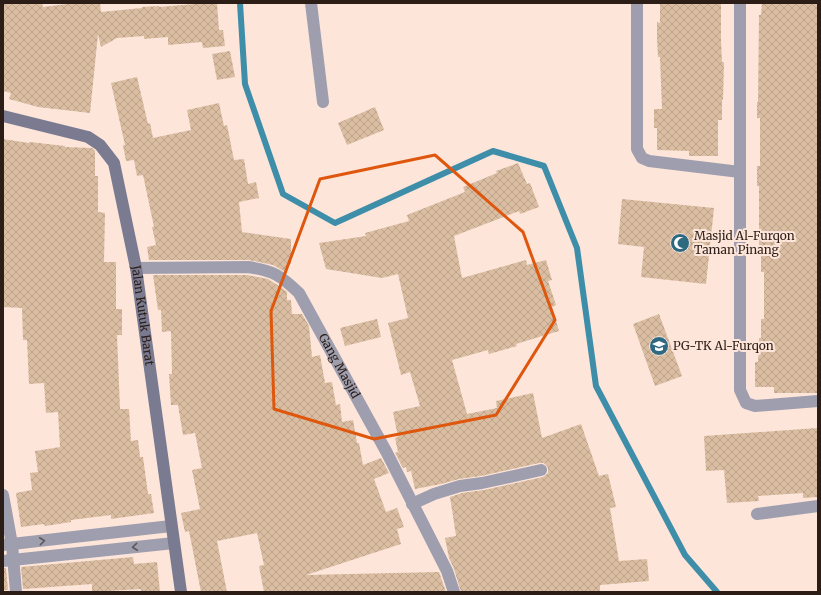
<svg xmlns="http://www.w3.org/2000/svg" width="821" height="595" font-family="Merriweather,serif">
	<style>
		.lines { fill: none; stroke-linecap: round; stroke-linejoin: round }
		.stream { stroke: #3e8ea9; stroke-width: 6 }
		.building { fill: url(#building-cross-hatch) }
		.street { stroke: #9e9eae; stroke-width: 12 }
		.secondary { stroke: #7a7a90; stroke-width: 12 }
		.oneway { stroke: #5f585b }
		.marked { fill: none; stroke: #df560d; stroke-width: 3; stroke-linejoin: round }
		.labels { text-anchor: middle; stroke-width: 4; stroke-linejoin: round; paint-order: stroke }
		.poi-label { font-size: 12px; fill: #2c1e17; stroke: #fde5da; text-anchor: start }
		.street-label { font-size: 12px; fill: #2c1e17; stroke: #fde5da }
	</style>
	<defs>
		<pattern id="building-cross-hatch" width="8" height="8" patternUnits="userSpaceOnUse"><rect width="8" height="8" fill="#dbbea2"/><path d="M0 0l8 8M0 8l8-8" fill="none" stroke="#bca38b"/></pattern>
	</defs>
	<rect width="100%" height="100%" fill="#fde5da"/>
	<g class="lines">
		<path class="stream" d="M240 3 245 84 283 194 335 223 493 151 544 166 577 248 596 386 685 555 717 592"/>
	</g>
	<path class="building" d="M3 3H42L43 7 75 3H100L101 12 142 8V7L159 6V7L195 4V3H217L219 30H223L225 46 203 48 202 42 168 45V37L144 39V36L117 38 101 47 98 34 90 113 38 107 9 99 11 93 3 91Z
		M660 3H721V40L722 62H724L723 100H722V120H718V156H689V151L657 150V128H654V109H662L660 57H658L657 39V22L660 23Z
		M762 3H818V393H774V387H755V362H758L759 338H761V319H764V272H761V252H759V186H757V166H760V118H757V102H758L759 15H761Z
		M230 51 235 77 217 80 212 54Z
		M137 77 148 124 150 123 153 138 191 130 187 110 219 103 224 126 227 125 234 160 244 159 248 184 256 182 259 198 239 202 242 232 291 239V264H287V273L273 265 249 260H149L147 247 156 245 152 227H154L143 175 137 176 134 160 126 161 123 145H125L111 83Z
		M375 107 384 130 347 145 338 123Z
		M3 139 29 143 30 142 65 146V147L92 148 95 151V176H98V212L105 213 104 262H116V309H122V335H117L120 409H129L131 441 138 440 140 457H143L148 494H151L154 513 111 519V515L71 520V522L45 526 44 524 21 527 16 493 32 490 30 473 38 472 35 451 60 447 58 412 46 413 44 383 29 384 27 340H23L22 308 3 307Z
		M518 163 527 184 530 183 539 207 520 214 519 211 454 236 462 278 526 260 527 265 546 260 552 280 548 281 556 305 552 307 559 331 516 344 517 346 489 354 488 350 452 360 467 414 497 408 496 401 533 393 542 438 581 424 599 476 608 474 616 507 610 508 619 561 647 559 649 581 600 585V592H461L454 569 449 558 445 538 456 536 450 497 462 493 484 490 543 477 548 473V468L544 463H539L481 476 459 479 441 484 415 489 411 471 407 472 406 467 403 468 395 453 398 452 395 438 398 437 393 412 420 406 410 372 401 375 388 323 408 318 398 274 382 278 326 269 319 243 366 236 365 233 409 221 407 215 465 192 463 187 497 173 496 171Z
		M622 199 714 208 706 284 641 277 644 247 618 244Z
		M153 275H247L268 279 282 288 287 292V300H291L292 314H302L309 326 312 357 320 355 325 383 332 382 336 405 340 404 342 422 353 420 357 443H359L363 465 381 458 389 473 374 479 386 512 397 508 404 527 397 529 401 544 306 575 439 572 446 592H264L259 566 264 565 257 533 217 541 227 592H201L189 531 185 532 181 513 200 509 192 470 202 468 195 433 183 435 178 405H171L169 374H172L171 331 162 332 161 310H158Z
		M659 314 682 376 655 386 633 324Z
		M377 319 381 337 345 346 340 328Z
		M817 428 818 497 803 498V493L758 496 759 501 727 503 724 470 706 471 704 436Z
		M133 557 134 564 157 562 160 592H141V589L92 592V584L23 589 21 567Z
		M3 568H6L8 590H3Z"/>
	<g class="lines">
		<g class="street">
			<path d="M311 3 323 102"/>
			<path d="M637 3V149L642 158 649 161 740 172"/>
			<path d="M740 3V390L746 403 755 406 818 401"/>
			<path id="s1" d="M136 268 248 267C274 271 280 275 299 293L387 453 447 571 454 592"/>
			<path d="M3 495 12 544 16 592"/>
			<path d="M412 504 434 494 460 486 482 483 541 470"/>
			<path d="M757 514 818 506"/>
			<path d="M3 545 171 526"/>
			<path d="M3 561 174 543"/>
		</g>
		<path class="secondary" id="s2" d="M3 116 88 137 100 145 114 163 136 268 181 592"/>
	</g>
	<defs><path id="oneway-chevron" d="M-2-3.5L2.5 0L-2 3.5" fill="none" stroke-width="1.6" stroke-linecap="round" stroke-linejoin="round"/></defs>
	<g class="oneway">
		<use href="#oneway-chevron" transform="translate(42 541) rotate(-6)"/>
		<use href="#oneway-chevron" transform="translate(135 547) rotate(174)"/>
	</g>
	<path class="marked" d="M435 155 523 232 555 320 496 415 374 439 274 409 271 311 320 179Z"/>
	<defs>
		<g id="mosque-disc" transform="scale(1)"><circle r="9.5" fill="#2d6a81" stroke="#fde5da"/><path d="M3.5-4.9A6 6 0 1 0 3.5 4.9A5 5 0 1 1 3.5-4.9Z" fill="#fff"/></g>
		<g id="school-disc" transform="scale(1)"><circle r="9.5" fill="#2d6a81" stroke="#fde5da"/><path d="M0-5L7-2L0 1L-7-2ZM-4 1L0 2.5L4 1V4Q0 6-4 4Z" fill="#fff"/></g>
	</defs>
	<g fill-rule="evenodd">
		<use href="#mosque-disc" x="680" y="243"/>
		<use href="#school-disc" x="659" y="346"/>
	</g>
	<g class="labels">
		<g class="poi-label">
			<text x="694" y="240">Masjid Al-Furqon<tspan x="694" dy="14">Taman Pinang</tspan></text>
			<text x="673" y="350">PG-TK Al-Furqon</text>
		</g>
		<g class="street-label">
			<text dy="4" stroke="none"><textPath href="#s2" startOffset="280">Jalan Kutuk Barat</textPath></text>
			<text dy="4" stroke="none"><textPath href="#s1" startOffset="254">Gang Masjid</textPath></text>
		</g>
	</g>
	<rect width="821" height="595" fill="none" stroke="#2c1e17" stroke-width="8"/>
</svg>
